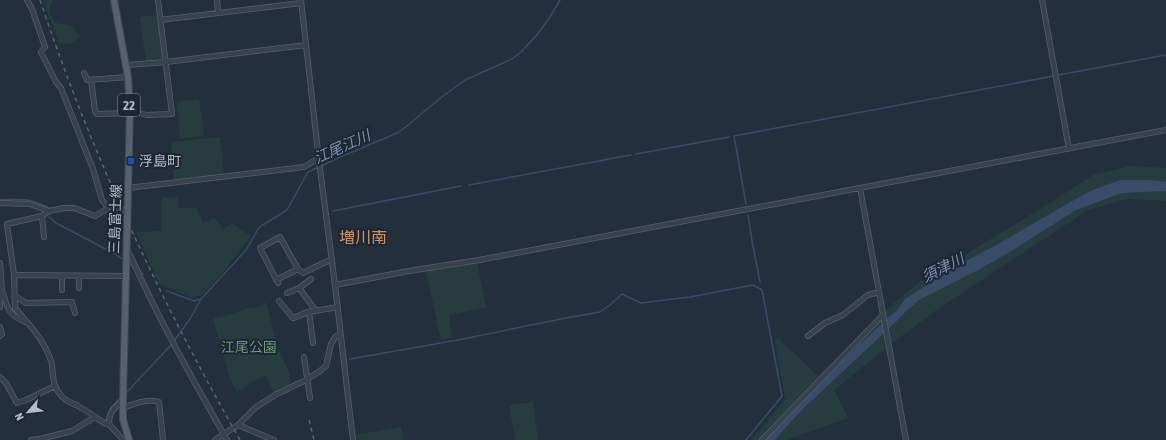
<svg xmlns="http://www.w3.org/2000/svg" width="1166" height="440" font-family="'Asap Condensed','Noto Sans JP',sans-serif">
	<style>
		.green { fill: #263c3f }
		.water { fill: #394c67 }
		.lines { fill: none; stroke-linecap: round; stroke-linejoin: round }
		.stream { stroke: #394c67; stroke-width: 1.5 }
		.river { stroke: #394c67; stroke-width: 8 }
		.minor-casing { stroke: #565f6c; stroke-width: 6 }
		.major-casing { stroke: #414a57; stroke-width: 8 }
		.minor { stroke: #38414e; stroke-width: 4.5 }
		.major { stroke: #56606e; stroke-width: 6 }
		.rail { stroke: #5a6575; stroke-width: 1.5; stroke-dasharray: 4 4; stroke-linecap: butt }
		.transit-dot { fill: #1a4fb4; stroke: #1d2633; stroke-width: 1.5 }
		.labels { text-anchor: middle; stroke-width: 4; stroke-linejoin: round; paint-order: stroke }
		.shield { fill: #1d2633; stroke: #878f9c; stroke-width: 1 }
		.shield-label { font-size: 13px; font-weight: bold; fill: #b4bcc9 }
		.poi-label { font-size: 14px; fill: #b4bcc9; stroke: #1d2633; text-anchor: start }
		.street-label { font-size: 14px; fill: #b4bcc9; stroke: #1d2633 }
		.park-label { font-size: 14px; fill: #6b9a76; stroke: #1d2633 }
		.water-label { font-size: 15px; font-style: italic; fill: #7c92b1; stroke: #1d2633 }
		.quarter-label { font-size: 16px; fill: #d59563; stroke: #1d2633 }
	</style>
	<rect width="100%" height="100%" fill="#242f3e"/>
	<path class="green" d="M44 0H53C49 7 48 12 53 19 54 21 55 22 57 23 65 26 69 22 76 29L75 31 80 37 69 44 58 42 56 34 44 4Z
		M158 15 163 59 146 62 140 17Z
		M199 99 204 136 180 139 177 102Z
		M220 137 224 175 174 179 171 142Z
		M1130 166 1166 168V201L1128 199 1088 210 935 311 886 348 834 390 848 418 787 440H751L785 400 775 341 778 338 818 376 874 320 917 284 1045 206 1093 175Z
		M177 197 179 208H197L203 223 214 218 224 229 232 223 251 236 226 269 201 296 192 298 159 284 136 232 162 231V198Z
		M477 262 486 308 449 315 452 338 441 340 426 271Z
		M266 302 279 351 289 372 290 384 274 393 266 376 249 382V385L237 392 230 378 213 320 215 318 229 315 248 308 261 306Z
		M533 402 538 440H515L509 407 510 405Z
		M401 427 403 440H357L356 435Z"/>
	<path class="water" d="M1120 180H1151L1166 182V192L1163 191 1122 193 1076 210 1015 249 978 270 919 300 890 326 888 323 905 299 955 267 998 244 1088 192Z"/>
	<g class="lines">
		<path class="stream" d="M1058 75 1166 55
			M636 154 729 137
			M469 185 631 155
			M0 200C21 199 30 198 49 208
			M746 204 734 136 1054 76
			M333 211 461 186
			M748 215 752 241 760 282
			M49 217 56 223 117 255 125 261
			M128 263 135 268
			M139 271 143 274
			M167 291 194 301 201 299
			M174 341 190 319 201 299 246 250 258 229 261 226 287 210 308 172 338 158 397 133 407 126 439 99 465 80 512 59 521 52 536 36 548 20 560 0
			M350 359 458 340 566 318 600 312 610 305 622 294 641 303 690 297 753 285 762 290 782 396 746 440
			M125 394 172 344
			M106 421 110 409 121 397
			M108 427 115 434"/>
		<path class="river" d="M769 440 799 407 896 316"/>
		<g class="minor-casing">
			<path id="minor" d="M27 0 32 9 45 47 41 52 56 82 61 88 93 169 102 200 108 208
				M217 0 218 13
				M301 0 319 161 335 285 353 440
				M1042 0 1069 149
				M160 20 301 3
				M127 65 166 62 306 45
				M84 73 87 80 128 77
				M91 80 95 111 97 114 130 113
				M130 110 146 115 172 114 158 0
				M128 188 304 167 319 158
				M860 188 906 440
				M0 203 30 204 49 211
				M42 216 44 237
				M127 251 131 257C159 320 193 380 227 440
				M0 263 2 290 0 292V307
				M14 275 125 276
				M276 280 298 269
				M278 283 260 248 280 237 298 269 303 273 332 259
				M335 285 409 271 479 260 1166 130
				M79 288V276
				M299 288 311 279
				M2 290C7 307 8 315 25 322
				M62 290V276
				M287 293 299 288 316 311
				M15 296 26 303 72 302 75 313
				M279 301 293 318C298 317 303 313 308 312 318 310 328 309 338 307
				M309 312 313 343
				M0 327 2 334 0 336
				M808 336 825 323 843 315 868 295 879 292
				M304 357 310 398
				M0 377 6 383 17 403 26 400 55 386
				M123 408C134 404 148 398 159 402L163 440
				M109 424C109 413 114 407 123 401
				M238 425 274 440
				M31 440 40 439 72 431 95 417
				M123 440 109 424 104 423C96 417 87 411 78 406 69 402 63 400 57 390 51 381 54 370 51 361 44 339 29 325 15 308L14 275 7 224 42 216 49 211 63 208H74L95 216 112 206 126 211
				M215 440 238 425 256 407 277 394 306 380 320 371 326 366 331 344 335 337 340 334
				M762 440 883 315"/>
		</g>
		<g class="major-casing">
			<path id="major" d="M114 0 128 77 130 110 123 399V419L129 440"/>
		</g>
		<use href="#minor" class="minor"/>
		<use href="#major" class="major"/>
		<path class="rail" d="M40 0C91 153 160 300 240 440
			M309 420 314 440"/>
	</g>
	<rect class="transit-dot" x="127" y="157" width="8" height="8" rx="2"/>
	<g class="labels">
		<rect class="shield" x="118" y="94" width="22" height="22" rx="3"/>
		<g class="shield-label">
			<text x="129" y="110">22</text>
		</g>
		<g class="poi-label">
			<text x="139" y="166">浮島町</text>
		</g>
		<g class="street-label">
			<text transform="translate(115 219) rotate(-88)" y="5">三島富士線</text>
		</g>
		<g class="park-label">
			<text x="249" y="352">江尾公園</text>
		</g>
		<g class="water-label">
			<text transform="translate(342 147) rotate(-24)" y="5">江尾江川</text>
			<text transform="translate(943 268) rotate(-27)" y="5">須津川</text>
		</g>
		<g class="quarter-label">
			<text x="363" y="243">増川南</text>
		</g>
	</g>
	<g transform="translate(28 412) rotate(242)" stroke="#1d2633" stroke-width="3" paint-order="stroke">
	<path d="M0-3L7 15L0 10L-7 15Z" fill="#b4bcc9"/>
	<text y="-6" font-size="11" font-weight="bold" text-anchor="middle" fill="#b4bcc9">N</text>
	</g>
</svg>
